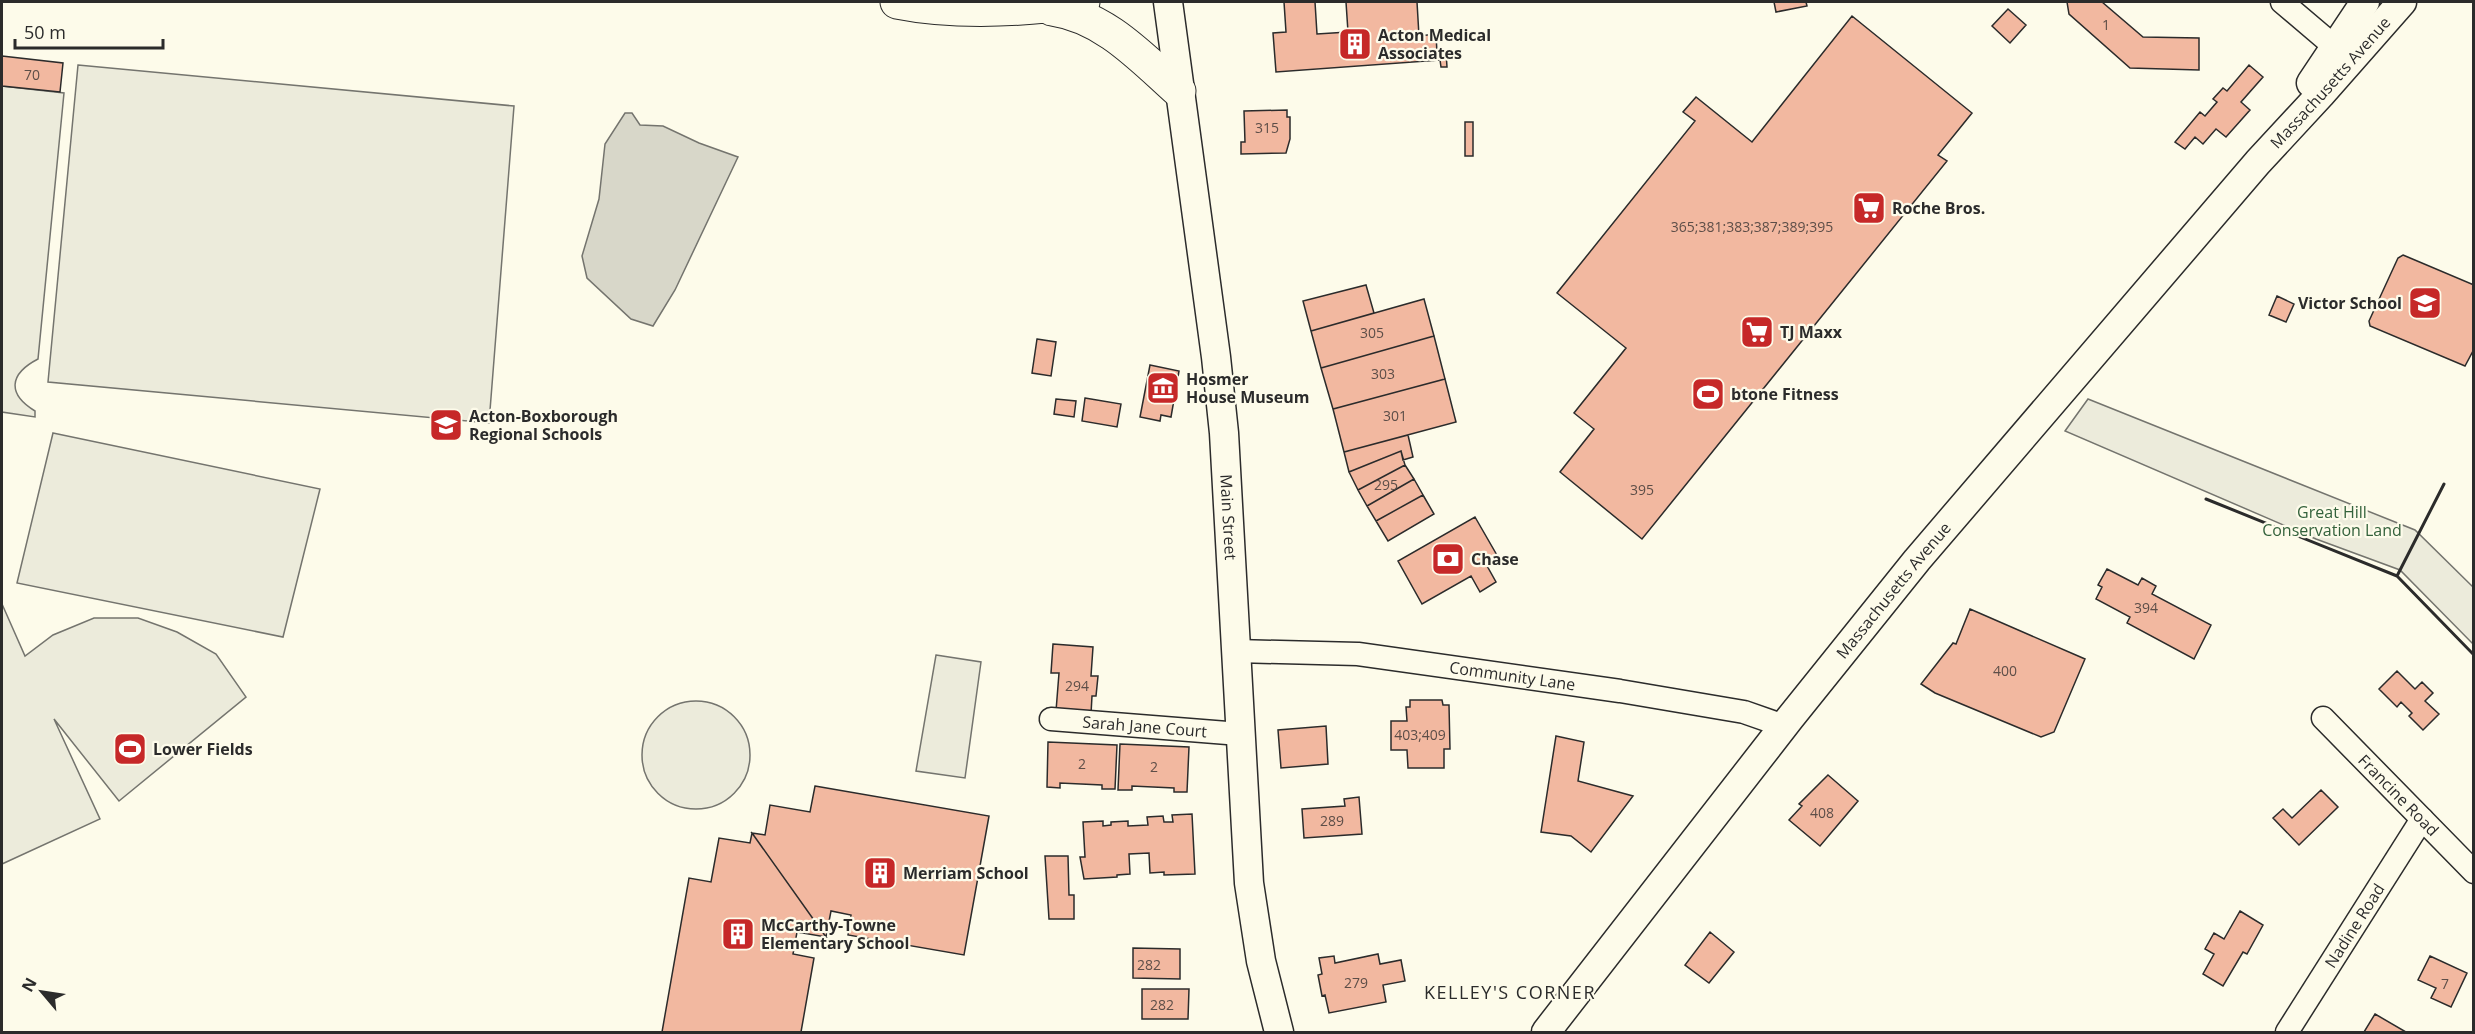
<svg xmlns="http://www.w3.org/2000/svg" width="2475" height="1034" font-family="'Open Sans',sans-serif">
	<style>
		.green { fill: #ecebdb; stroke: #74746e; stroke-width: 1.5 }
		.water { fill: #d8d7c9; stroke: #74746e; stroke-width: 1.5 }
		.building { fill: #f2b8a0; stroke: #2b2b2b; stroke-width: 1.5 }
		.lines { fill: none; stroke-linecap: round; stroke-linejoin: round }
		.minor-casing { stroke: #2b2b2b; stroke-width: 25 }
		.major-casing { stroke: #2b2b2b; stroke-width: 31 }
		.highway-casing { stroke: #2b2b2b; stroke-width: 35 }
		.minor { stroke: #fdfbea; stroke-width: 22 }
		.major { stroke: #fdfbea; stroke-width: 28 }
		.highway { stroke: #fdfbea; stroke-width: 33 }
		.wall { stroke: #2b2b2b; stroke-width: 3 }
		.labels { text-anchor: middle; stroke-width: 4.5; stroke-linejoin: round; paint-order: stroke }
		.number-label { font-size: 14px; fill: #5d4e48 }
		.poi-label { font-size: 16px; font-weight: bold; fill: #2b2b2b; stroke: #fdfbea; text-anchor: start }
		.street-label { font-size: 16px; fill: #2b2b2b; stroke: #fdfbea }
		.park-label { font-size: 16px; fill: #34623c; stroke: #fdfbea }
		.neighbourhood-label { font-size: 18px; letter-spacing: 1.5px; fill: #2b2b2b; stroke: #fdfbea }
	</style>
	<rect width="100%" height="100%" fill="#fdfbea"/>
	<path class="green" d="M78 65 514 106 489 423 48 382Z
		M2 86 64 93 38 359C9 374 7 394 35 411V417L2 412Z
		M2088 399 2415 530 2473 587V644L2400 570 2316 539 2065 431Z
		M53 433 320 489 283 637 17 583Z
		M2 604 25 656 53 635 94 618H138L177 632 216 654 246 697 119 801 54 719 100 819 2 864Z
		M936 655 981 662 965 778 916 771Z
		M642 755a54 54 0 1 1 108 0a54 54 0 1 1-108 0Z"/>
	<path class="water" d="M625 113H632L640 125 663 126 699 143 738 157 675 290 653 326 631 319 587 278 582 256 599 199 605 144Z"/>
	<path class="building" d="M1284 2H1315L1317 34 1348 32 1346 2H1417L1419 36 1436 34 1437 53 1446 52 1447 67H1441L1440 60 1276 72 1273 33 1286 32Z
		M1774 2H1806L1807 6 1776 12Z
		M2067 2H2102L2143 37 2199 38V70L2130 68 2069 14Z
		M2008 9 2026 25 2010 43 1992 26Z
		M1852 16 1972 113 1938 155 1947 161 1642 539 1560 472 1594 429 1574 413 1626 348 1557 293 1695 121 1683 112 1696 97 1752 142Z
		M2 56 63 63 60 92 2 86Z
		M2249 65 2263 77 2241 102 2250 110 2226 137 2216 129 2203 144 2195 137 2185 149 2175 142 2200 112 2205 116 2217 102 2213 99 2223 88 2227 91Z
		M1287 110V117H1290V139L1286 153 1241 154V142H1245L1244 111Z
		M1465 122H1473V156H1465Z
		M2403 255 2474 285V349L2465 366 2370 326 2369 321 2398 258Z
		M1366 285 1374 313 1311 331 1303 301Z
		M2277 296 2294 304 2286 322 2269 315Z
		M1424 299 1434 336 1321 368 1311 331Z
		M1434 336 1445 379 1333 409 1321 368Z
		M1037 339 1056 342 1051 376 1032 373Z
		M1150 365 1179 371 1171 417 1161 415 1160 421 1140 417Z
		M1445 379 1456 422 1344 452 1333 409Z
		M1085 398 1121 404 1117 427 1082 421Z
		M1056 399 1076 401 1074 417 1054 414Z
		M1408 435 1413 457 1403 460 1401 451 1349 472 1344 452Z
		M1401 451 1405 465 1358 490 1349 472Z
		M1405 465 1414 479 1367 506 1358 490Z
		M1414 479 1423 495 1376 521 1367 506Z
		M1423 495 1434 514 1388 541 1376 521Z
		M1475 517 1498 557 1486 564 1496 582 1480 592 1471 576 1422 604 1398 561Z
		M2107 569 2138 585 2142 578 2156 586 2152 594 2211 625 2194 659 2127 623 2130 617 2096 599 2102 587 2098 585Z
		M1970 609 2085 659 2054 732 2041 737 1935 693 1921 684 1953 643 1956 644Z
		M1053 644 1093 647 1091 676H1098L1096 696H1092L1091 714 1056 711 1059 673H1051Z
		M2397 671 2415 689 2422 682 2433 693 2425 701 2439 714 2423 730 2409 716 2412 713 2401 702 2397 707 2379 689Z
		M1410 700H1442L1443 705H1449L1450 749H1444V768H1408L1407 750H1391V721H1407L1406 707H1410Z
		M1326 726 1328 764 1281 768 1278 730Z
		M1556 736 1584 742 1578 781 1633 796 1591 852 1571 836 1541 832Z
		M1048 742 1117 745 1115 789H1102V785L1060 783V788L1047 787Z
		M1120 744 1189 747 1187 792H1174V788L1132 786V790H1118Z
		M1828 775 1858 801 1820 846 1789 820 1802 806 1799 804Z
		M815 786 989 816 964 955 848 935 851 915 831 911 826 937 752 833 765 835 770 805 810 812Z
		M2321 790 2338 807 2299 845 2273 818 2283 809 2292 818Z
		M1359 797 1362 834 1304 838 1302 809 1345 806 1344 799Z
		M1192 814 1195 874 1164 875V872L1150 873 1149 853 1129 854 1130 874 1117 875V877L1084 879 1080 857H1085L1083 822 1103 821V826L1111 825V822L1128 821V826L1148 825 1147 817 1163 816 1164 822H1173L1172 815Z
		M752 833 826 937 797 932 793 954 814 958 801 1032H662L689 878 711 882 719 838 750 843Z
		M1045 856H1068L1069 895H1074V919H1049Z
		M2240 911 2263 925 2247 954 2243 952 2223 986 2203 974 2214 954 2205 949 2214 933 2224 939Z
		M1710 932 1734 952 1709 983 1685 965Z
		M1133 948 1180 949V979L1133 978Z
		M1378 954 1380 964 1401 960 1405 981 1383 985 1386 1002 1329 1013 1325 995 1322 996 1318 975 1322 974 1319 958 1334 956 1335 963Z
		M2430 956 2467 973 2451 1007 2431 998 2436 988 2418 980Z
		M1142 989H1189L1188 1019H1142Z
		M2375 1014 2406 1032H2364Z"/>
	<g class="lines">
		<g class="minor-casing">
			<g id="minor">
				<path d="M2282 2 2335 47"/>
				<path id="s1" d="M1236 651 1358 654 1620 691 1744 712 1784 726"/>
				<path id="s2" d="M2323 718 2474 872"/>
				<path id="s3" d="M1051 719 1240 734"/>
				<path id="s4" d="M2287 1032 2422 819"/>
			</g>
		</g>
		<g class="major-casing">
			<g id="major">
				<path id="s5" d="M1168 2 1216 357 1224 433 1249 883 1261 961 1279 1032"/>
				<path d="M2311 83 2365 2"/>
				<path id="s6" d="M1546 1032 1790 718 1917 560 2258 162 2321 94 2402 2"/>
			</g>
		</g>
		<g class="highway-casing">
			<path id="highway" d="M897 2C957 14 1023 10 1083 2
				M1052 9C1105 17 1141 57 1179 91"/>
		</g>
		<use href="#minor" class="minor"/>
		<use href="#major" class="major"/>
		<use href="#highway" class="highway"/>
		<path class="wall" d="M2206 499 2397 576 2474 655
			M2397 576 2444 484"/>
	</g>
	<defs>
		<g id="building-square" transform="scale(1.725)"><rect x="-9" y="-9" width="18" height="18" rx="4" fill="#c62828" stroke="#fdfbea"/><path d="M-4-6H4V6H1V3H-1V6H-4ZM-2.5-4.3h1.7v1.8h-1.7ZM.8-4.3h1.7v1.8H.8ZM-2.5-1h1.7V.8h-1.7ZM.8-1h1.7V.8H.8Z" fill="#fff"/></g>
		<g id="supermarket-square" transform="scale(1.725)"><rect x="-9" y="-9" width="18" height="18" rx="4" fill="#c62828" stroke="#fdfbea"/><path d="M-6-5.5h2.5l.6 2H6L4.5 2H-2.5L-4.4-4H-6ZM-1.5 3.2a1.3 1.3 0 1 0 .1 0ZM3 3.2a1.3 1.3 0 1 0 .1 0Z" fill="#fff"/></g>
		<g id="school-square" transform="scale(1.725)"><rect x="-9" y="-9" width="18" height="18" rx="4" fill="#c62828" stroke="#fdfbea"/><path d="M0-5L7-2L0 1L-7-2ZM-4 1L0 2.5L4 1V4Q0 6-4 4Z" fill="#fff"/></g>
		<g id="museum-square" transform="scale(1.725)"><rect x="-9" y="-9" width="18" height="18" rx="4" fill="#c62828" stroke="#fdfbea"/><path d="M0-6L6-3V-2H-6V-3ZM-5-1h2V3h-2ZM-1-1h2V3h-2ZM3-1h2V3H3ZM-6 4H6V6H-6Z" fill="#fff"/></g>
		<g id="stadium-square" transform="scale(1.725)"><rect x="-9" y="-9" width="18" height="18" rx="4" fill="#c62828" stroke="#fdfbea"/><path d="M0-5a6.5 5 0 1 0 0 10a6.5 5 0 1 0 0-10ZM-3.5-1.8h7v3.6h-7Z" fill="#fff"/></g>
		<g id="bank-square" transform="scale(1.725)"><rect x="-9" y="-9" width="18" height="18" rx="4" fill="#c62828" stroke="#fdfbea"/><path d="M-6-4H6V4H-6ZM0-2.3a2.3 2.3 0 1 0 0 4.6a2.3 2.3 0 1 0 0-4.6Z" fill="#fff"/></g>
	</defs>
	<g fill-rule="evenodd">
		<use href="#building-square" x="1355" y="44"/>
		<use href="#supermarket-square" x="1869" y="208"/>
		<use href="#school-square" x="2425" y="303"/>
		<use href="#supermarket-square" x="1757" y="332"/>
		<use href="#museum-square" x="1163" y="388"/>
		<use href="#stadium-square" x="1708" y="394"/>
		<use href="#school-square" x="446" y="425"/>
		<use href="#bank-square" x="1448" y="559"/>
		<use href="#stadium-square" x="130" y="749"/>
		<use href="#building-square" x="880" y="873"/>
		<use href="#building-square" x="738" y="934"/>
	</g>
	<g class="labels">
		<g class="number-label">
			<text x="2106" y="30">1</text>
			<text x="32" y="80">70</text>
			<text x="1267" y="133">315</text>
			<text x="1752" y="232">365;381;383;387;389;395</text>
			<text x="1372" y="338">305</text>
			<text x="1383" y="379">303</text>
			<text x="1395" y="421">301</text>
			<text x="1386" y="490">295</text>
			<text x="1642" y="495">395</text>
			<text x="2146" y="613">394</text>
			<text x="2005" y="676">400</text>
			<text x="1077" y="691">294</text>
			<text x="1420" y="740">403;409</text>
			<text x="1082" y="769">2</text>
			<text x="1154" y="772">2</text>
			<text x="1822" y="818">408</text>
			<text x="1332" y="826">289</text>
			<text x="1149" y="970">282</text>
			<text x="1356" y="988">279</text>
			<text x="2445" y="989">7</text>
			<text x="1162" y="1010">282</text>
		</g>
		<g class="poi-label">
			<text x="1378" y="41">Acton Medical<tspan x="1378" dy="18">Associates</tspan></text>
			<text x="1892" y="214">Roche Bros.</text>
			<text x="2402" y="309" text-anchor="end">Victor School</text>
			<text x="1780" y="338">TJ Maxx</text>
			<text x="1186" y="385">Hosmer<tspan x="1186" dy="18">House Museum</tspan></text>
			<text x="1731" y="400">btone Fitness</text>
			<text x="469" y="422">Acton-Boxborough<tspan x="469" dy="18">Regional Schools</tspan></text>
			<text x="1471" y="565">Chase</text>
			<text x="153" y="755">Lower Fields</text>
			<text x="903" y="879">Merriam School</text>
			<text x="761" y="931">McCarthy-Towne<tspan x="761" dy="18">Elementary School</tspan></text>
		</g>
		<g class="street-label">
			<text dy="6" stroke="none"><textPath href="#s6" startOffset="1232">Massachusetts Avenue</textPath></text>
			<text dy="6" stroke="none"><textPath href="#s5" startOffset="519">Main Street</textPath></text>
			<text dy="6" stroke="none"><textPath href="#s6" startOffset="562">Massachusetts Avenue</textPath></text>
			<text dy="6" stroke="none"><textPath href="#s1" startOffset="278">Community Lane</textPath></text>
			<text dy="6" stroke="none"><textPath href="#s3" startOffset="94">Sarah Jane Court</textPath></text>
			<text dy="6" stroke="none"><textPath href="#s2" startOffset="108">Francine Road</textPath></text>
			<text dy="6" stroke="none"><textPath href="#s4" startOffset="126">Nadine Road</textPath></text>
		</g>
		<g class="park-label">
			<text x="2332" y="518">Great Hill<tspan x="2332" dy="18">Conservation Land</tspan></text>
		</g>
		<g class="neighbourhood-label">
			<text x="1510" y="999">KELLEY'S CORNER</text>
		</g>
	</g>
	<rect width="2475" height="1034" fill="none" stroke="#2b2b2b" stroke-width="6"/>
	<g transform="translate(42 992) rotate(299)" stroke="#fdfbea" stroke-width="4.5" paint-order="stroke">
	<path d="M0-4.5L10 22L0 15L-10 22Z" fill="#2b2b2b"/>
	<text y="-9" font-size="16" font-weight="bold" text-anchor="middle" fill="#2b2b2b">N</text>
	</g>
	<path d="M15 39v9h148v-9" fill="none" stroke="#2b2b2b" stroke-width="3"/>
	<text x="24" y="39" font-size="18" fill="#2b2b2b" stroke="#fdfbea" stroke-width="4.5" paint-order="stroke">50 m</text>
</svg>
